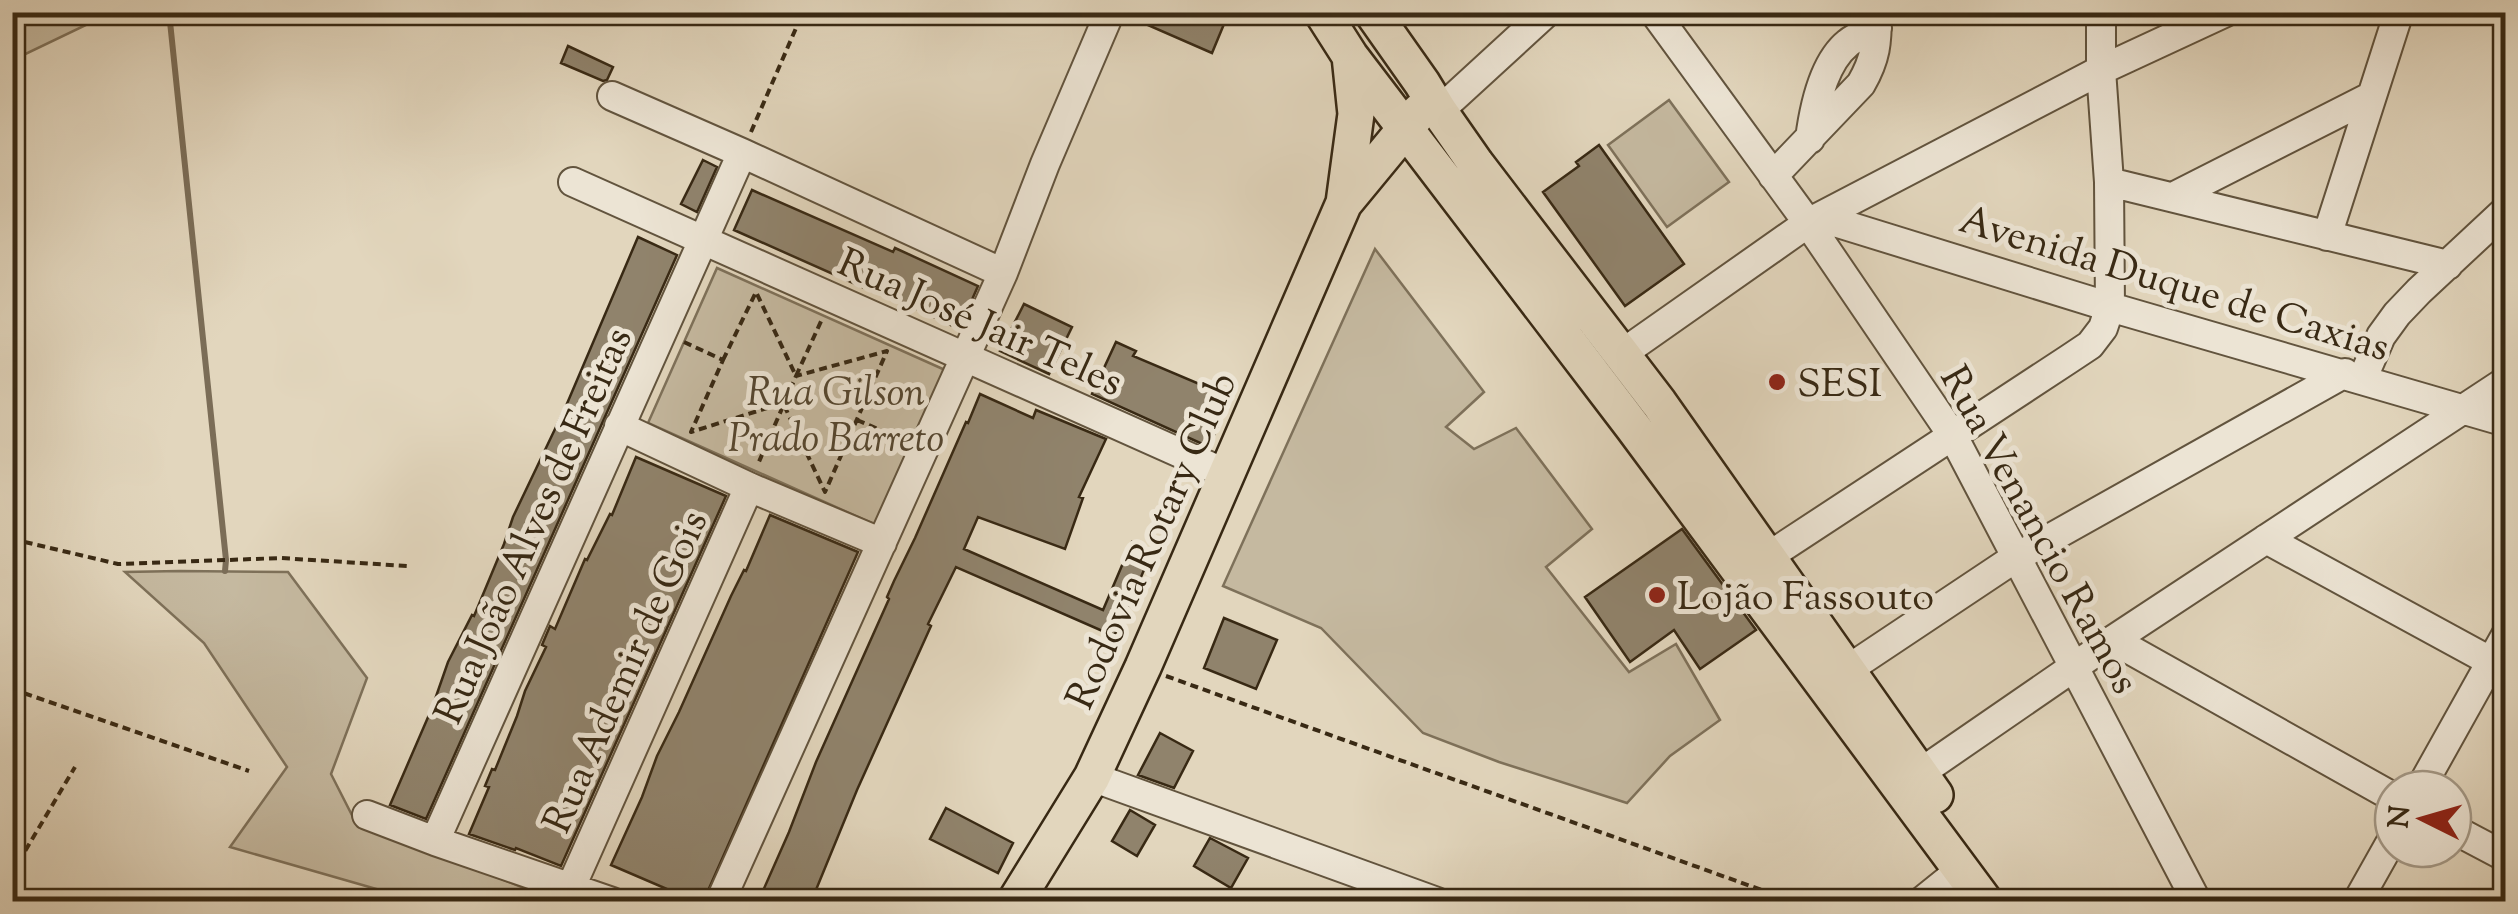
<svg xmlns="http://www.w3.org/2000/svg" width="2518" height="914" font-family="'Sorts Mill Goudy',serif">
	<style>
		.green { fill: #c5b9a0; stroke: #7e715a; stroke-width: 2.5 }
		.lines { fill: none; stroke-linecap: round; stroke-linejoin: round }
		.stream { stroke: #7b6d57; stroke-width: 6 }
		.building { fill: #90836c; stroke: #382914; stroke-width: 2.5 }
		.minor-casing { stroke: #62543e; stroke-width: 32 }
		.major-casing { stroke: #382914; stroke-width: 40 }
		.path { stroke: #382914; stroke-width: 4; stroke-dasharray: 8 5; stroke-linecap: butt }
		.minor { stroke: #ece4d4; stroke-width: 28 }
		.major { stroke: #e2d6bd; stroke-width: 35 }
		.poi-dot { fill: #8f2418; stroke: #ece4d4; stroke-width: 4 }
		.labels { text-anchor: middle; stroke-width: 10; stroke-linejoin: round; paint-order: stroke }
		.street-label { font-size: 40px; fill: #382914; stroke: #ece4d4 }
		.poi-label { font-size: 40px; fill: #382914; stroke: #ece4d4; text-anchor: start }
		.park-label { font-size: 40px; font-style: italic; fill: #544630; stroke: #ece4d4 }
	</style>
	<rect width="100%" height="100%" fill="#e2d6bd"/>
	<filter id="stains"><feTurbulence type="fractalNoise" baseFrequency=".002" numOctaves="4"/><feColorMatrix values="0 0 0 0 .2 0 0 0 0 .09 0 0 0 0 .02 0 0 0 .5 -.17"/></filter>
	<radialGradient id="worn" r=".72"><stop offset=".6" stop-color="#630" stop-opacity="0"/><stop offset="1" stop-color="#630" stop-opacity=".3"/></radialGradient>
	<path class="green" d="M13 12H111V13L13 60Z
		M1669 100 1729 182 1667 227 1608 145Z
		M1375 249 1484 392 1446 427 1474 449 1516 428 1592 529 1546 567 1629 672 1676 644 1720 720 1670 756 1627 803 1499 762 1423 733 1321 628 1223 586Z
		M717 268 954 374 885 529 648 423Z
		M180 571 288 572 367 678 331 774 358 827 431 851 557 901H418L230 847 287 767 204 643 125 572Z"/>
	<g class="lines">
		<path class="stream" d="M169 12 226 560 225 571"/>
	</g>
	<path class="building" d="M1127 12H1229L1212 53 1127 16Z
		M568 46 613 67 607 80 603 81 561 63Z
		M1599 145 1684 264 1625 306 1543 192 1579 166 1576 162Z
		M703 160 717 167 697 212 681 204Z
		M752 190 893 252 895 248 978 286 959 329 896 299 869 290 734 230Z
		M638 237 677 255 426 819 390 805 432 708 448 662 472 615 474 616 504 544 513 517 566 406Z
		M1024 304 1072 327 1049 374 1000 351Z
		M1116 342 1136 351 1133 356 1230 397 1209 447 1092 394Z
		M980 394 1033 418 1036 410 1106 439 1079 497 1083 498 1065 549 978 517 964 549 1103 610 1132 542 1152 551 1133 596 1114 636 956 567 928 624 931 626 857 790 811 902H758L789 832 816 762 889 599 887 597 894 581 915 538 966 422 968 423Z
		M636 457 726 496 561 866 516 848 515 850 469 834 489 787 485 786 492 769 495 770 517 716 525 691 546 647 542 645 550 626 555 629 585 559 587 560 610 514 612 515Z
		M770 515 858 552 703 902H697L611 865 642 797 657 756 679 712 731 596 744 570 746 571Z
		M1682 529 1756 630 1700 669 1674 630 1630 662 1585 597Z
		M1224 618 1277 640 1256 689 1204 668Z
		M1160 733 1193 751 1174 788 1138 775Z
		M946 808 1013 843 998 873 930 839Z
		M1130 810 1155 825 1137 856 1112 841Z
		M1210 838 1248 858 1231 888 1194 866Z"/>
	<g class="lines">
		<g class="minor-casing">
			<path id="minor" d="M1654 12 1808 223 1953 436 2197 902
				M612 96 742 153 1003 273
				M1439 111 1547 12
				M1810 139C1814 108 1823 63 1848 43 1856 36 1867 33 1877 28
				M1773 176 1861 84C1876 58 1877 43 1877 12
				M573 182 1227 474
				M2109 182 2448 265
				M2173 197 2372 96
				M1822 218 2110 307 2506 422
				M2327 236 2399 12
				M1623 353 1808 223 2101 70 2226 12
				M2362 380 2381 336 2397 314 2419 291 2506 210
				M619 426 749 487 882 543
				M2266 539 2490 661
				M1766 558 2069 359 2090 345 2103 328 2110 307 2109 182 2101 70V12
				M2113 640 2393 797
				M1847 670 2015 558 2345 373
				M1920 773 2113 640 2506 381
				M1092 777 1437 902
				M2420 789 2506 635
				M367 815 435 841 612 902
				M2453 829 2506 857
				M435 841 742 153
				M571 887 749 487
				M720 902 1003 273 1045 164 1110 12
				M1921 902 1962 869
				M2357 902 2393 838"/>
		</g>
		<g class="major-casing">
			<path id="major" d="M1322 12 1350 56 1633 427 1985 902
				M1372 12 1422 83 1439 111 1476 164 1659 403 1935 795
				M1345 202 1420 111
				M1015 902 1092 777 1143 667 1344 203 1356 114 1350 56"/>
		</g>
		<path class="path" d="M751 132 803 12
			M684 342 723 360 691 432 783 403 825 492 887 351 796 376 758 464
			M723 360 756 292 796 376
			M796 376 823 317
			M857 420 903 440
			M12 539 118 564 281 558 407 566
			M1166 676 1795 902
			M12 689 249 771
			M12 873 75 767
			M12 901 13 902"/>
		<use href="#minor" class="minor"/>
		<use href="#major" class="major"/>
	</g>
	<g class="poi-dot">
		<circle cx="1777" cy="382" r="10"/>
		<circle cx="1657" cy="595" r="10"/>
	</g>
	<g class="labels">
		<g class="street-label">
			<text transform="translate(2175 282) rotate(17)" y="14">Avenida Duque de Caxias</text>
			<text transform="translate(981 321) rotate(24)" y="14">Rua José Jair Teles</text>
			<text transform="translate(532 525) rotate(-66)" y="14">Rua João Alves de Freitas</text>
			<text transform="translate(2041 529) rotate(61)" y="14">Rua Venancio Ramos</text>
			<text transform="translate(1150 540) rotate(-66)" y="14">Rodovia Rotary Club</text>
			<text transform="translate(624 671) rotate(-66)" y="14">Rua Ademir de Gois</text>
		</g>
		<g class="poi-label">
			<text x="1797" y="396">SESI</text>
			<text x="1677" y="609">Lojão Fassouto</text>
		</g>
		<g class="park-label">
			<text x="836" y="405">Rua Gilson<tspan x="836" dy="46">Prado Barreto</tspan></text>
		</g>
	</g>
	<rect width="2518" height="914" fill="none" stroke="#e2d6bd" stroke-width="50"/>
	<rect x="15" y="15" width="2488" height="884" fill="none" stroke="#382914" stroke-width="5"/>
	<rect x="25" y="25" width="2468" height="864" fill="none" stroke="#382914" stroke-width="2.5"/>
	<g transform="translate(2423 819) rotate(275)"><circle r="48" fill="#ece4d4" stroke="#a49987" stroke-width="2.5"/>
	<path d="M0-8L18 38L0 25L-18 38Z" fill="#8f2418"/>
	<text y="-15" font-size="28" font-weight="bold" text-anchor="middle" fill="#382914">N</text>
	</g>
	<rect width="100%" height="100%" filter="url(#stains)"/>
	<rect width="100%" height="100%" fill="url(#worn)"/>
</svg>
